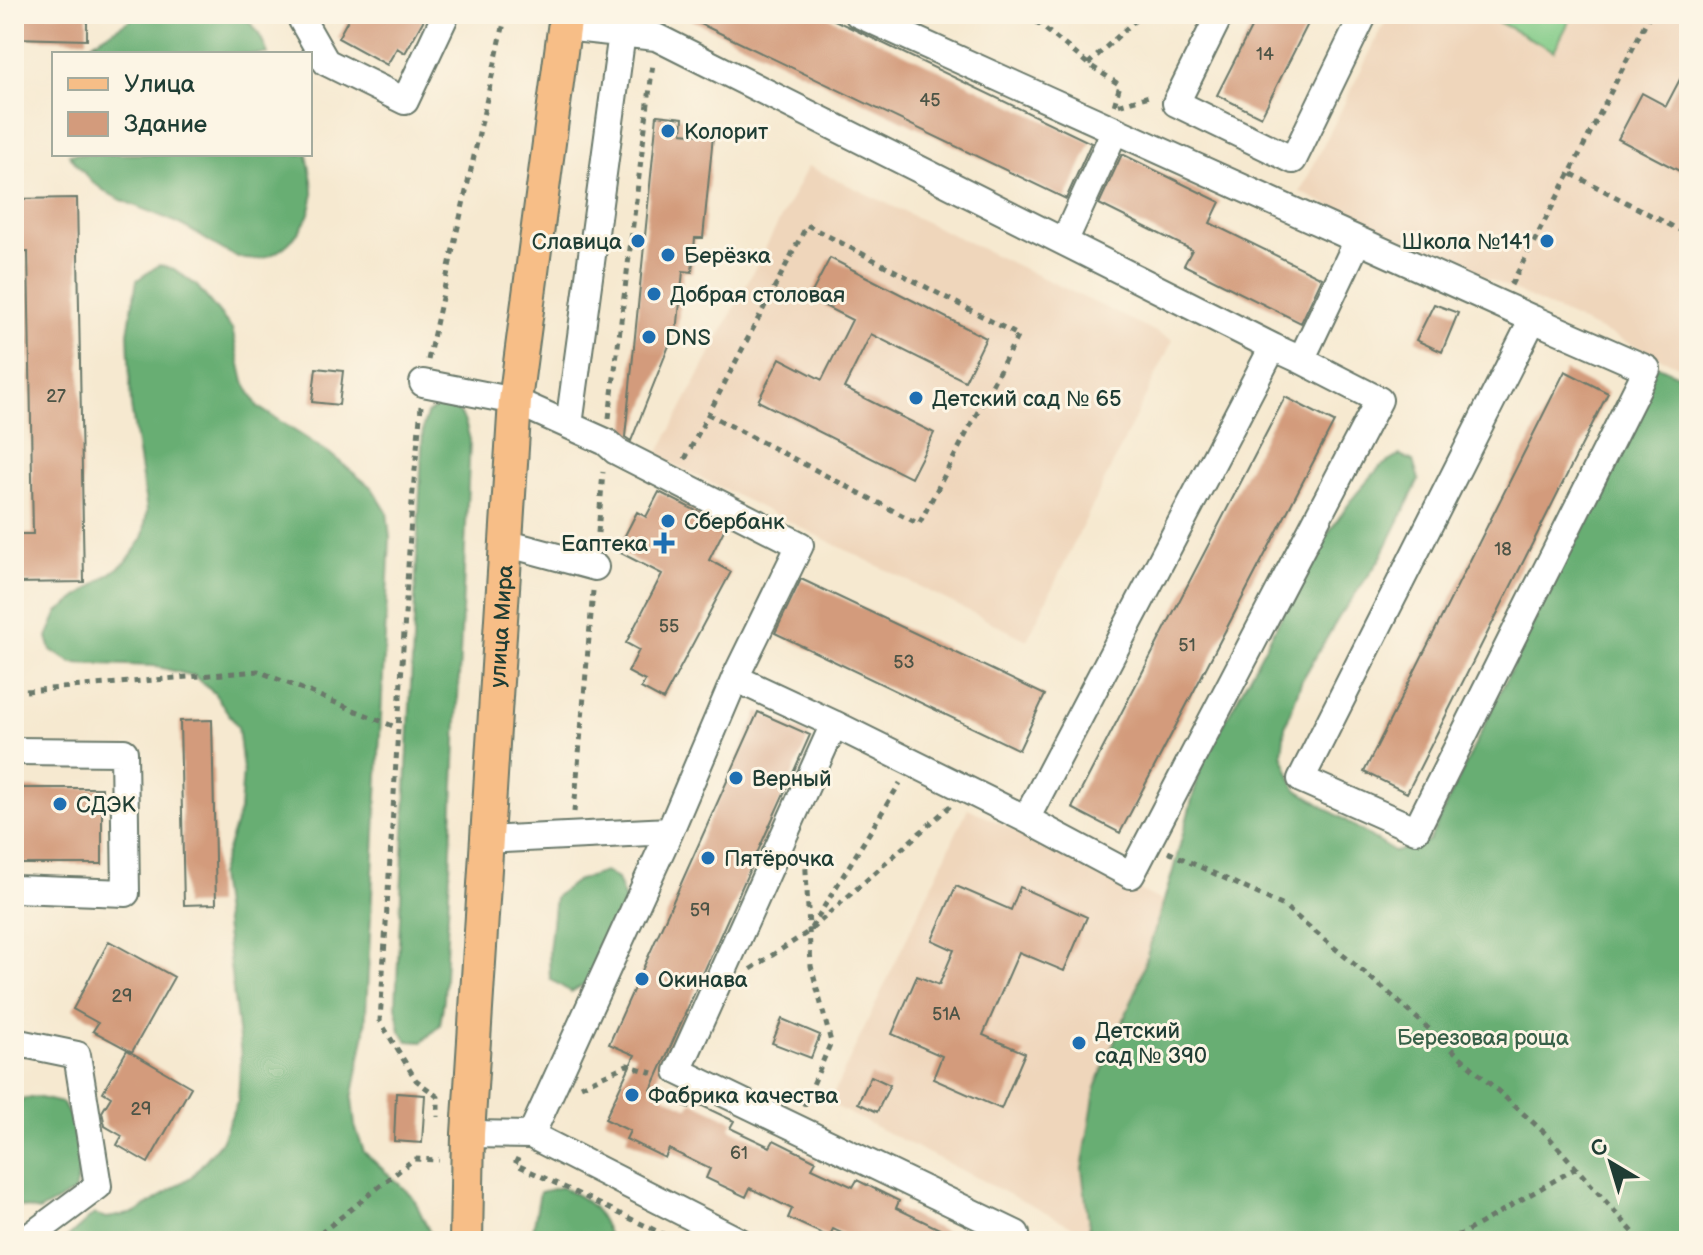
<svg xmlns="http://www.w3.org/2000/svg" width="1703" height="1255" font-family="'Balsamiq Sans',sans-serif">
	<style>
		.built { fill: #efd6bb }
		.green { fill: #80ca86; stroke: #50845d; stroke-width: 2 }
		.forest { fill: #68ae73; stroke: #447654; stroke-width: 2 }
		.building { fill: #d39b7c }
		.lines { fill: none; stroke-linecap: round; stroke-linejoin: round }
		.minor-casing { stroke: #6a796b; stroke-width: 30 }
		.major-casing { stroke: #6a796b; stroke-width: 36 }
		.path { stroke: #6a796b; stroke-width: 5; stroke-dasharray: 6 6; stroke-linecap: butt }
		.minor { stroke: #fff; stroke-width: 26 }
		.major { stroke: #f7be87; stroke-width: 32 }
		.poi-dot { fill: #1f6fb2; stroke: #fcf5e5; stroke-width: 3 }
		.labels { text-anchor: middle; stroke-width: 6; stroke-linejoin: round; paint-order: stroke }
		.number-label { font-size: 18px; fill: #4c5446 }
		.poi-label { font-size: 22px; fill: #1f3d34; stroke: #fcf5e5; text-anchor: start }
		.street-label { font-size: 22px; fill: #1f3d34; stroke: #fcf5e5 }
		.park-label { font-size: 22px; fill: #376048; stroke: #fcf5e5 }
	</style>
	<rect width="100%" height="100%" fill="#fcf5e5"/>
	<filter id="ink" filterUnits="userSpaceOnUse"><feTurbulence type="fractalNoise" baseFrequency=".0125" numOctaves="2"/><feDisplacementMap in="SourceGraphic" scale="16" xChannelSelector="R" yChannelSelector="G"/><feConvolveMatrix kernelMatrix="1 2 1 2 8 2 1 2 1" color-interpolation-filters="sRGB"/></filter>
	<filter id="wash" filterUnits="userSpaceOnUse"><feTurbulence type="fractalNoise" baseFrequency=".006" numOctaves="4" result="noise"/><feDisplacementMap in="SourceGraphic" scale="32" xChannelSelector="R" yChannelSelector="G"/><feGaussianBlur stdDeviation="1.8" result="paint"/><feColorMatrix in="noise" values="0 0 0 0 0 0 0 0 0 0 0 0 0 0 0 0 0 1.4 0 .05"/><feComposite in="paint" operator="in"/></filter>
	<g filter="url(#wash)">
		<rect width="100%" height="100%" fill="#f6e9d0"/>
		<path class="built" d="M1389 14H1689V371L1300 192Z
			M808 166 1173 340 1027 640 657 456Z
			M968 808 1331 982 1101 1241 829 1103Z"/>
		<path class="green" d="M1483 14H1573L1554 51Z"/>
		<path class="forest" d="M140 14C163 14 232 7 248 21 258 29 264 43 268 54H74Z
			M69 154H307C309 167 314 183 313 196 311 229 273 270 238 257 217 249 199 233 179 224 129 200 102 203 69 154Z
			M159 265 174 269 197 286 232 329 244 382 258 407 329 453 372 488 387 512 390 538 365 1032 352 1099 355 1126 364 1152 413 1197 430 1233V1241H64L94 1214 107 1218 135 1213 192 1176 221 1142 238 1100 241 1055 219 875 240 810 243 770 238 727 214 693 194 676 154 666 72 663 51 650 47 637 58 612 126 562 143 538 147 511 131 406 128 333 137 280Z
			M1656 365 1689 380V1241H1091L1082 1169 1096 1085 1136 991 1173 871 1201 766 1321 543 1356 494 1380 467 1400 455 1413 461 1419 480 1380 559 1339 617 1302 680 1285 727 1282 754 1296 789 1395 852 1429 841Z
			M438 406C464 406 464 419 470 440L444 999 440 1025 422 1042 408 1041 400 1031 396 1005 423 427 427 414Z
			M605 872 617 879 627 905 593 979 571 992 550 979 549 951 555 897 576 881Z
			M36 1097 63 1103C82 1141 86 1150 74 1192L39 1211 14 1205V1112L23 1099Z
			M561 1187C592 1201 599 1209 611 1241H531L540 1192Z"/>
		<g id="blocks">
			<path class="building" d="M14 14H87V40L14 38Z
				M351 14H427L405 53 397 48 387 65 338 38Z
				M680 14H822L1091 143 1066 199Z
				M1258 14H1313L1261 117 1217 95Z
				M1689 62V176L1618 139 1642 93 1666 106Z
				M657 115 683 118 682 133 713 136 703 238H695L692 272 683 271 678 323 631 441 625 437Z
				M1122 154 1220 202 1210 223 1322 278 1301 323 1184 265 1192 250 1099 204Z
				M77 198 84 582 14 583V534H33L28 252H14V199Z
				M830 258 986 338 965 381 871 334 844 388 934 433 911 478 758 401 780 358 822 380 852 320 809 298Z
				M1434 304 1458 313 1442 352 1416 340Z
				M316 368 343 371 339 405 312 402Z
				M1565 371 1608 393 1407 793 1364 772Z
				M1285 397 1334 422 1120 833 1072 808Z
				M659 492 726 526 709 560 731 572 663 700 641 688 645 681 628 672 639 650 626 643 662 574 617 551 637 512 646 517Z
				M801 579 1045 695 1019 750 775 633Z
				M758 712 810 735 651 1090 689 1108 692 1101 734 1121 730 1128 770 1147 774 1140 816 1161 812 1168 853 1187 857 1180 899 1201 896 1208 964 1241H859L833 1229 829 1237 788 1218 792 1209 750 1188 746 1197 706 1178 710 1169 669 1149 665 1158 626 1139 630 1131 605 1119 635 1055 609 1044Z
				M212 720 216 904 184 905 180 721Z
				M14 788H102V864H14Z
				M956 886 1011 910 1020 887 1087 917 1064 971 1019 952 983 1035 1025 1053 1001 1109 933 1079 942 1056 892 1034 917 976 939 985 954 950 932 940Z
				M109 941 174 977 132 1052 93 1031 98 1023 73 1009Z
				M782 1019 820 1035 811 1058 772 1043Z
				M127 1050 191 1087 148 1163 117 1145 122 1136 105 1126 102 1112 111 1097 103 1092Z
				M871 1076 890 1085 877 1112 858 1103Z
				M396 1093 425 1095 422 1143 394 1141Z"/>
		</g>
	</g>
	<g filter="url(#ink)">
		<use href="#blocks" fill-opacity="0" stroke="#6a796b" stroke-width="2"/>
		<g class="lines">
			<g class="minor-casing">
				<path id="minor" d="M305 14 302 20 326 62 405 101 446 14
					M858 14 1358 240
					M1220 14 1176 103 1293 160 1364 14
					M564 27 656 37 1273 347 1026 819 834 724 678 1071 1016 1234 1013 1241
					M1064 242 1115 130
					M1273 347 1301 360 1358 240 1533 319 1301 779 1416 830 1647 369 1533 319
					M423 383 515 401 606 442 616 451 800 545 735 678 834 724
					M569 425 622 33
					M505 543 595 567
					M14 751 124 752 126 893 14 889
					M1026 819 1131 875 1379 400 1301 360
					M485 840 670 831
					M14 1042 77 1055 98 1186 24 1241
					M468 1134 531 1135 739 1241
					M531 1135 670 831 735 678"/>
			</g>
			<g class="major-casing">
				<g id="major">
					<path id="s1" d="M466 1241 468 1134 515 401 566 14"/>
				</g>
			</g>
			<path class="path" d="M1027 14 1088 64 1120 85 1114 106 1153 95
				M1650 14 1570 173 1689 235
				M1088 64 1142 14
				M1511 285 1570 173
				M428 360 506 14
				M421 406 412 502 380 1021 416 1080 438 1097V1117
				M609 418 653 63
				M685 459 807 225 1018 335 919 524 708 414
				M597 545 603 472
				M14 692 258 671 398 728
				M574 812 593 591
				M1168 852 1284 906 1390 994 1546 1134 1641 1241
				M811 928 900 783
				M751 969 808 932 950 806
				M581 1086 627 1065 653 1073
				M804 1106 831 1042 811 966 805 853
				M518 1158 515 1164 663 1234
				M311 1241 414 1159 439 1160
				M1433 1241 1462 1234 1576 1168"/>
			<use href="#minor" class="minor"/>
			<use href="#major" class="major"/>
		</g>
	</g>
	<g class="poi-dot">
		<circle cx="668" cy="131" r="8"/>
		<circle cx="638" cy="241" r="8"/>
		<circle cx="1547" cy="241" r="8"/>
		<circle cx="668" cy="255" r="8"/>
		<circle cx="654" cy="294" r="8"/>
		<circle cx="649" cy="337" r="8"/>
		<circle cx="916" cy="398" r="8"/>
		<circle cx="668" cy="521" r="8"/>
		<path d="M660 531h8v8h8v8h-8v8h-8v-8h-8v-8h8z"/>
		<circle cx="736" cy="778" r="8"/>
		<circle cx="60" cy="804" r="8"/>
		<circle cx="708" cy="858" r="8"/>
		<circle cx="642" cy="979" r="8"/>
		<circle cx="1079" cy="1043" r="8"/>
		<circle cx="632" cy="1095" r="8"/>
	</g>
	<g class="labels">
		<g class="number-label">
			<text x="1265" y="60">14</text>
			<text x="930" y="106">45</text>
			<text x="56" y="402">27</text>
			<text x="1503" y="555">18</text>
			<text x="669" y="632">55</text>
			<text x="1187" y="651">51</text>
			<text x="904" y="668">53</text>
			<text x="700" y="916">59</text>
			<text x="122" y="1002">29</text>
			<text x="946" y="1020">51А</text>
			<text x="141" y="1115">29</text>
			<text x="739" y="1159">61</text>
		</g>
		<g class="poi-label">
			<text x="684" y="139">Колорит</text>
			<text x="622" y="249" text-anchor="end">Славица</text>
			<text x="1531" y="249" text-anchor="end">Школа №141</text>
			<text x="684" y="263">Берёзка</text>
			<text x="670" y="302">Добрая столовая</text>
			<text x="665" y="345">DNS</text>
			<text x="932" y="406">Детский сад № 65</text>
			<text x="684" y="529">Сбербанк</text>
			<text x="648" y="551" text-anchor="end">Еаптека</text>
			<text x="752" y="786">Верный</text>
			<text x="76" y="812">СДЭК</text>
			<text x="724" y="866">Пятёрочка</text>
			<text x="658" y="987">Окинава</text>
			<text x="1095" y="1038">Детский<tspan x="1095" dy="25">сад № 390</tspan></text>
			<text x="648" y="1103">Фабрика качества</text>
		</g>
		<g class="street-label">
			<text dy="8" stroke="none"><textPath href="#s1" startOffset="616">улица Мира</textPath></text>
		</g>
		<g class="park-label">
			<text x="1483" y="1045">Березовая роща</text>
		</g>
	</g>
	<rect width="1703" height="1255" fill="none" stroke="#fcf5e5" stroke-width="48"/>
	<rect x="52" y="52" width="260" height="104" fill="#fcf5e5" stroke="#a4ab9e" stroke-width="2"/>
	<rect x="68" y="78" width="40" height="12" fill="#f7be87" stroke="#a4ab9e" stroke-width="2"/>
	<text x="124" y="92" font-size="24" fill="#1f3d34">Улица</text>
	<rect x="68" y="112" width="40" height="24" fill="#d39b7c" stroke="#a4ab9e" stroke-width="2"/>
	<text x="124" y="132" font-size="24" fill="#1f3d34">Здание</text>
	<g transform="translate(1611 1163) rotate(322)" stroke="#fcf5e5" stroke-width="6" paint-order="stroke">
	<path d="M0-6L14 30L0 20L-14 30Z" fill="#1f3d34"/>
	<text y="-12" font-size="22" font-weight="bold" text-anchor="middle" fill="#1f3d34">С</text>
	</g>
</svg>
